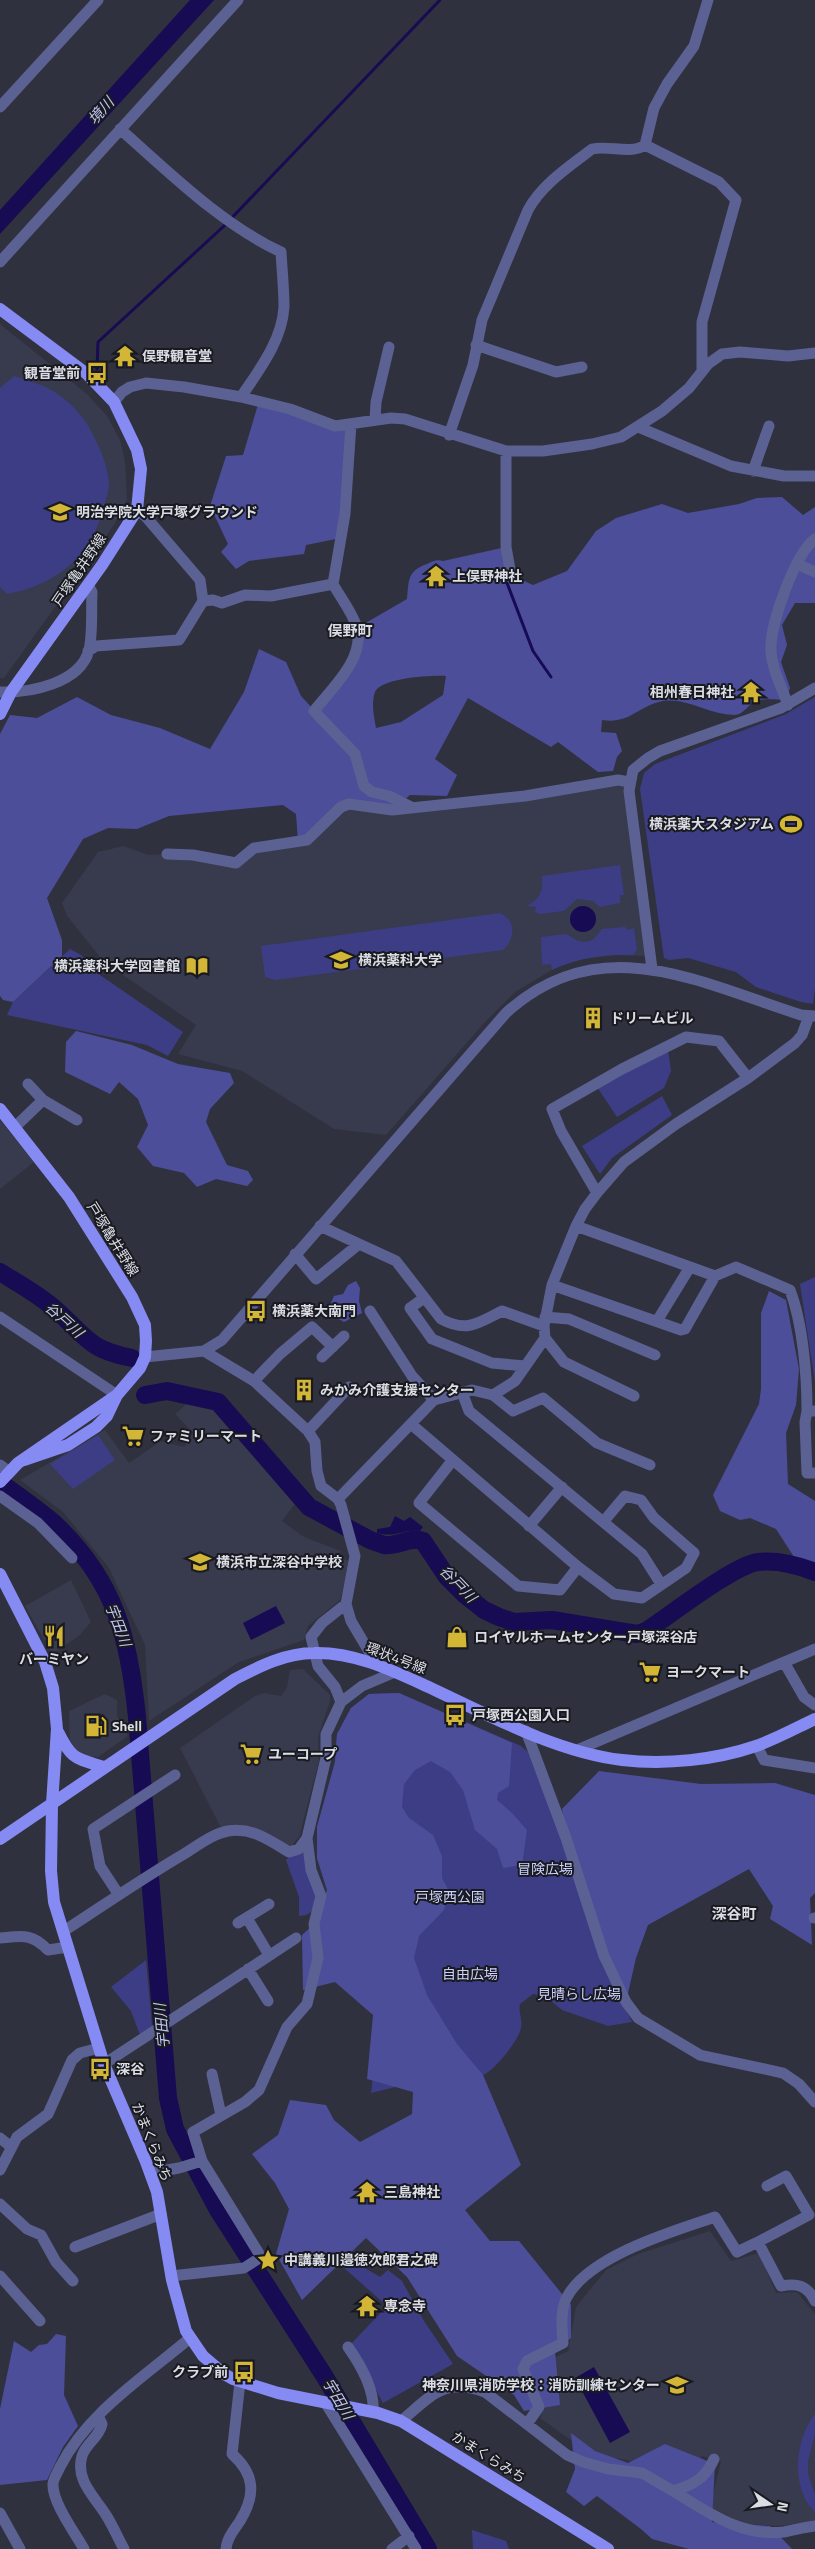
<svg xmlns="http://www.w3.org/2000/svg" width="815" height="2549" font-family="'Titillium Web','Noto Sans JP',sans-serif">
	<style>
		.built { fill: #383a4d }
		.green { fill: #3d3d86 }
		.forest { fill: #4c4e99; fill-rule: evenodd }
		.water { fill: #170b53 }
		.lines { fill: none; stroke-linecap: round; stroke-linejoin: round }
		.stream { stroke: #170b53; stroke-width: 3 }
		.river { stroke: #170b53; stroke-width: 18 }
		.minor { stroke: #5c6194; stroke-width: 11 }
		.major { stroke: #868bf4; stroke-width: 12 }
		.labels { text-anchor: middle; stroke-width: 4; stroke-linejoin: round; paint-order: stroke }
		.poi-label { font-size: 14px; font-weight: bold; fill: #dbdde5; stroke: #191a20; text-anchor: start }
		.street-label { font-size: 14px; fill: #dbdde5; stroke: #191a20 }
		.park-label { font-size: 14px; fill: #ccd1fc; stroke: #191a20 }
		.water-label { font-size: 15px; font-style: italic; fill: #bfc4ef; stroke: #191a20 }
		.neighbourhood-label { font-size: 15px; font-weight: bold; fill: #dbdde5; stroke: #191a20 }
	</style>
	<rect width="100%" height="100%" fill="#30313e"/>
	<path class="built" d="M0 324 87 394 107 416 120 440 125 461 127 499 114 525 4 678H0Z
		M617 786 624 787 646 956 616 955 585 959 557 967 515 992 485 1022 386 1135 334 1129 242 1071 178 1054 196 1025 104 962 67 916 62 903 98 852 123 846 149 855 167 854 236 863 254 848 307 840 349 804 392 810Z
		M0 1120 34 1162 0 1189Z
		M193 1398 208 1401 224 1417 297 1501 282 1521 304 1537 341 1551 339 1558 350 1561 340 1600 308 1626 304 1640 239 1662 149 1721 145 1645 109 1568 63 1512 20 1480 105 1430 129 1463 161 1441 184 1447 193 1433 175 1414Z
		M71 1580 91 1622 79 1636 52 1654 25 1606Z
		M303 1669 330 1695V1701L318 1737 319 1761 303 1822 300 1835 291 1847 247 1827 220 1826 180 1748 255 1696 264 1693 281 1696 287 1687 290 1670Z
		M105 1694 117 1700V1716L128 1736 98 1757 86 1756 75 1749 70 1740 69 1711Z
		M710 2231 731 2261 759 2253 776 2293 797 2292 815 2314V2521L780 2526 745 2524 718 2513 710 2507 721 2461 702 2456 691 2471 590 2454 540 2418 548 2399 529 2370 568 2351 576 2307 606 2270 638 2254Z"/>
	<path class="green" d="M14 376C29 381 46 385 59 395 75 406 87 421 95 439 102 452 109 471 109 486 108 492 106 499 104 505 93 555 57 585 7 594L0 587V388Z
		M815 697V988L813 1004 801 1002 756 987 736 972 688 958 669 960 664 958 640 789 644 773 655 764 786 714Z
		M620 865 624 895H620V903L600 907 593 901 577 899 564 911 540 914 535 912 536 907 527 906C541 898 543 891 542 876Z
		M500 913C517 921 515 939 503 950L276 980 265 977 261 946Z
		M625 927 628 930 634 928 637 950 633 955C606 954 576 958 552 970L551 964 542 965 541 937 566 934 578 941 587 942 594 939 602 929Z
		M70 949 81 955 97 973 183 1032 168 1056 147 1045 7 1015 13 1002Z
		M668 1050 671 1071 664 1088 617 1117 597 1087Z
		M662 1096 672 1115 612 1158 600 1174 582 1146Z
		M815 1277V1382L800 1284Z
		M98 1435 115 1460 73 1489 50 1464Z
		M399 1693 521 1746 528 1752 558 1827 602 1965 632 2022 608 2026 562 2010 545 1996 533 1994 520 2004C518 2012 523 2020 521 2028 519 2040 494 2071 483 2075L416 2082 371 2093 380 2016 327 1890 317 1858V1827L335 1762 337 1734 351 1708 369 1694Z
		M306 1853C311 1870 331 1915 299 1916V1897L286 1860 290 1856Z
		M146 1960 152 2026 140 2035 131 2011 111 1987Z
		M350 2259 380 2277 388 2270 402 2281 424 2321 453 2364 383 2403 351 2344 387 2306 343 2267Z
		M815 2414V2434L808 2461V2474L815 2495V2512C790 2489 795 2438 815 2414Z
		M472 2530 506 2541 509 2549H473Z"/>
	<path class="forest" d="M259 401 325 422 351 424 341 538 306 545 304 554 249 561 236 569 221 552 228 544 210 506 226 456 243 455Z
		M782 497 803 515 815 507V603H795L782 625 787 645 781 662 790 688 786 700C777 700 764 698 756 701 748 704 744 715 734 715 709 715 683 695 659 702 636 708 629 724 602 720L601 732 616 733 622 751 617 757 613 771 598 772 558 742 551 747 468 698 435 759 457 775 447 796 410 795 392 810 349 804 298 842 296 814 283 805 169 816 137 829 108 828 83 839 47 898 62 940V956L13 1002 3 1000 0 996V734L10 715 37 718 77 697 111 715 160 728 210 749 244 692 259 649 286 662 301 696 314 710 351 662 357 628 407 599C409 580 407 571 427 564 433 561 437 559 443 561L506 547 511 575 533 585 567 571 596 531 616 518 662 504 688 513 739 504 757 498ZM446 676 443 695 401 722 376 728C374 717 371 703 375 692 381 678 431 675 446 676Z
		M76 1031 132 1045 178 1064 230 1073 234 1083 210 1109 206 1122 227 1165 248 1171 253 1180 247 1186 216 1179 197 1187 184 1173 153 1166 137 1147 148 1125 138 1099 119 1082 110 1094 65 1072 66 1042Z
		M356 1281 360 1288 359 1301 362 1313 344 1322 337 1318 338 1311 329 1307 334 1296 343 1294 348 1285Z
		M769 1291 786 1300 799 1369 796 1405 786 1433 788 1484 815 1501V1568L796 1560 776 1529 750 1518 740 1520 720 1511 713 1495 759 1404 761 1389V1313Z
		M399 1693 512 1743 509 1786 498 1793 497 1800 512 1813 527 1830 522 1865 503 1868 497 1849 475 1830 463 1790 450 1772 431 1761 415 1770 404 1784 402 1807 409 1818 433 1835 442 1856V1878L449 1891 444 1910 419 1936 414 1958 427 1995 457 2044 483 2075 521 2165 465 2210 490 2241H519L571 2305V2338L555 2351 560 2405 524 2411 514 2395 457 2356 407 2277 366 2238 302 2300 276 2254 289 2209 275 2183 252 2154 278 2135 290 2100 326 2105 334 2120 360 2142 412 2114 413 2092 367 2079 373 2015 335 1982 303 1990 302 1935 314 1924 327 1890 317 1858V1827L335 1762 337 1734 351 1708 369 1694Z
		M599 1771 701 1784 775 1783 815 1795V1893L810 1898 812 1945 770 1919 773 1906 749 1869 648 1925 636 1958 626 2002 566 1838 562 1809Z
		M56 2334 66 2336 64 2395 78 2426 63 2447 47 2480 0 2485V2409L14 2341 31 2352 39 2345 47 2344Z
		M571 2433 595 2451 628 2463 665 2444 715 2464 712 2522 770 2526 792 2549H689L652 2539 641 2529 597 2496 584 2506 566 2492 575 2469Z"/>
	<path class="water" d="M190 0H214L0 234V210Z
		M570 919a13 13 0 1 1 26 0a13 13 0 1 1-26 0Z
		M395 1516 404 1521 410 1517 423 1527 420 1531C401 1529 398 1538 377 1533V1529L390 1527Z
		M276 1606 285 1623 251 1640 243 1623Z
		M594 2367 630 2432 610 2443 575 2378Z"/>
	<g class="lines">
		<path class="stream" d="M97 369 98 342 224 226 440 0
			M507 583 533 651 551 677"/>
		<path class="river" d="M0 1272C19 1284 38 1294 55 1309 87 1337 87 1349 132 1358
			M145 1395 167 1391 218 1402 309 1507 370 1540 384 1545C398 1547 410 1536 423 1541L447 1577 464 1594 484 1610 499 1617 514 1622 552 1620 637 1634 646 1631C669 1616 734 1565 758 1562 778 1560 797 1565 815 1572
			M0 1482C18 1496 38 1509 55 1524 115 1581 129 1637 137 1717L168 2098 175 2129 218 2210 325 2377 428 2549"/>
		<path class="minor" d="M0 107 98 0
			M120 129C170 173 221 224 281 252 282 270 284 289 284 307 282 341 259 370 241 397
			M645 145 654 108 667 84 694 46 708 0
			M0 262 238 0
			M476 345 556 372 582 367
			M114 402 122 392 130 387 146 383 184 387 241 397 290 409 335 426 391 418 405 419 506 451H543L592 444 621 437 662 411 689 388 708 364 722 354 740 352 788 356 815 353
			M375 420 376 402 389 347
			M638 427 731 466 784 476H815
			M449 435 473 365 482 320 528 210C542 184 569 167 592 149 610 145 630 155 645 145L719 182 736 200 702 322V372
			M506 451V547L511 575
			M753 471 769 426
			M797 564 815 572
			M333 584 345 514 351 424
			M203 601 213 600 222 603 245 595 271 596 333 584C340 597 353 613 357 628 365 659 331 689 314 711L355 754 364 786 372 792 389 796 411 807
			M88 651 96 646 179 640 203 601 200 580 146 517 137 510
			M0 692C29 693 80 684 89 650 93 633 91 610 92 592L88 585
			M788 705C782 688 771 667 771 649 770 624 795 554 815 539
			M167 854 193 855 236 863 254 848 307 840 341 807 349 804 392 810 525 796 618 780 629 782
			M652 969 629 791 633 770 648 758 660 751 781 708 815 688
			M43 1100 77 1120
			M15 1127 43 1100 28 1084
			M597 1193 561 1131 552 1109 622 1069 686 1037 719 1041 748 1078
			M320 1226 396 1261 441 1319C467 1333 478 1323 502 1311L544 1326
			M576 1226 715 1276 736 1267 790 1290C803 1324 807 1376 807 1411H815
			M295 1254 316 1279 359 1244
			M552 1285 681 1330 685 1329 715 1276
			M424 1298 410 1308 432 1339 492 1363 525 1366
			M370 1311 412 1376 434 1400
			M0 1317 117 1395
			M545 1317 569 1319 655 1355
			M657 1321 690 1267
			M545 1338 564 1362 634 1396
			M204 1351 254 1381 308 1431 315 1442 317 1471 321 1486 338 1499 341 1505 355 1556 346 1604 351 1621 377 1665
			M145 1357 204 1351 222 1340 506 1013C600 928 698 982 801 1015L815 1016
			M322 1357 344 1336
			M254 1381 280 1354 312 1327 333 1347
			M462 1392 469 1411 642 1554 661 1584
			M493 1395 513 1411 543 1398 597 1443 650 1465
			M807 1411 805 1422 807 1473H815
			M411 1424 578 1567 614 1594 642 1598 686 1568 694 1553 654 1518 641 1500 625 1496 604 1521
			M308 1431 349 1387
			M452 1461 419 1503 518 1586 560 1590 578 1567
			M0 1465 8 1471
			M0 1496 38 1523 72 1558
			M338 1499 434 1400 472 1390 493 1395 515 1381 545 1338 544 1326 552 1285 576 1226 585 1209 597 1193 624 1162 676 1124 748 1078 795 1043 802 1035 809 1016
			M529 1526 562 1487
			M784 1662 804 1697 815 1705
			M341 1702 362 1686 395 1672
			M526 1731 566 1838 604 1956 626 2002 638 2018 700 2055 783 2073 799 2084 815 2102
			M757 1746 764 1760 815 1768
			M577 1750 815 1649
			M119 1895 100 1866 93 1829 175 1775
			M247 1918 269 1955
			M814 1918H815
			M238 1923 269 1904
			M64 1931C104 1905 143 1878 184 1854 197 1846 212 1834 228 1831 252 1827 269 1840 289 1852L299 1849 307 1838 326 1758V1734L341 1702 335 1687 318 1666 311 1637 322 1623 346 1604
			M0 1938C22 1936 32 1933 48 1950L68 1947
			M248 1969 268 2001
			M104 2064 296 1938
			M212 2074 221 2115
			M0 2138 10 2146
			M0 2170 17 2137 48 2114 72 2060 80 2053 99 2048
			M150 2173 179 2168 202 2161 193 2132 245 2102 259 2090 287 2027 307 2004 318 1958 314 1924 321 1896 311 1870 307 1838
			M0 2204 27 2229 41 2235 56 2262 73 2281
			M758 2242 809 2215 786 2176 767 2186
			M75 2247 161 2214
			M0 2276 40 2321
			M171 2276 244 2268 261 2257 202 2161
			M348 2347C360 2364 375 2389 373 2412
			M325 2402 416 2549
			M98 2416 102 2424C99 2438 86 2443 82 2456 75 2480 94 2496 106 2515 113 2526 118 2538 124 2549
			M401 2421C431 2396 444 2377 485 2392L567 2455 583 2462 608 2469 642 2473 673 2491C693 2485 706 2478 714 2459
			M527 2424 539 2407 523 2369 527 2361 563 2343C562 2328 560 2310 567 2297 589 2256 673 2231 715 2217L737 2252 758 2242 781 2286C797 2283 807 2285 815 2301
			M673 2491C708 2512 740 2537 784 2532 795 2530 805 2527 815 2526
			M0 2513 20 2549
			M84 2549C75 2533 52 2502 53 2484 53 2479 58 2472 60 2467 88 2412 144 2377 190 2338
			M226 2549C227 2538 234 2530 240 2521 256 2495 255 2474 232 2454L240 2382
			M392 2549 409 2536"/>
		<path class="major" d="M0 309 87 374 114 402 137 450 141 469 137 510 102 565 11 692 0 714
			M0 1109 69 1197 132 1297 145 1325 146 1341 145 1357 140 1368 117 1395 107 1416 96 1427 68 1445 24 1460
			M0 1482 18 1463 117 1395
			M0 1574 45 1662 53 1688 57 1729 52 1804 51 1871 54 1902 104 2064 146 2162 157 2192 172 2280 186 2331 203 2356 224 2374 233 2379 278 2393 378 2413 401 2421 608 2549
			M58 1732C72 1760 75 1758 104 1767
			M0 1839 235 1679C260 1666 286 1653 314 1653 352 1652 387 1668 422 1684 483 1712 554 1752 622 1760 666 1765 715 1760 756 1746 776 1739 796 1728 815 1719"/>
	</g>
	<defs>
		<g id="temple-bare" transform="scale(1.725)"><path d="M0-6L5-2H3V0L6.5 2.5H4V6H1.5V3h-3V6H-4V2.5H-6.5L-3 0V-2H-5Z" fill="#d3b635" stroke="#191a20" stroke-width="2.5" paint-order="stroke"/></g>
		<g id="bus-bare" transform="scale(1.725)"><path d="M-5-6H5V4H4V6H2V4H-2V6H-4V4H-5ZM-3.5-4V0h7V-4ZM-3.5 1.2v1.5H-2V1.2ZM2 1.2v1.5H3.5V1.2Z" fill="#d3b635" stroke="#191a20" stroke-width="2.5" paint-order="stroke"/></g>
		<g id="university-bare" transform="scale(1.725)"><path d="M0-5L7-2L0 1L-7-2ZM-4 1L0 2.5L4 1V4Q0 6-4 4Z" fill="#d3b635" stroke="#191a20" stroke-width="2.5" paint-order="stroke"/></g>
		<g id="stadium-bare" transform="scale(1.725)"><path d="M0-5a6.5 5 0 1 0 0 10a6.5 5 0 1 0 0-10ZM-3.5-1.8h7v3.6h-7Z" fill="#d3b635" stroke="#191a20" stroke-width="2.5" paint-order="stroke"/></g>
		<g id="library-bare" transform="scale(1.725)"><path d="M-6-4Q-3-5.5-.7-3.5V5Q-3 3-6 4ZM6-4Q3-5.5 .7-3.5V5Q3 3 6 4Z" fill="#d3b635" stroke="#191a20" stroke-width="2.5" paint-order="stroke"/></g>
		<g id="building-bare" transform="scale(1.725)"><path d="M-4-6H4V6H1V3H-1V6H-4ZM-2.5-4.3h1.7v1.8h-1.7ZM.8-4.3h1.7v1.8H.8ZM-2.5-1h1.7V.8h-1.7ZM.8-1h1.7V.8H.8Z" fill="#d3b635" stroke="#191a20" stroke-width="2.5" paint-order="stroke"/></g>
		<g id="supermarket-bare" transform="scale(1.725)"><path d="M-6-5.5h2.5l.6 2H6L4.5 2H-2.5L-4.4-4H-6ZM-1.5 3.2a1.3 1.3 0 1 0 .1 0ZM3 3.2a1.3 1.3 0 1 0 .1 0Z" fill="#d3b635" stroke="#191a20" stroke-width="2.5" paint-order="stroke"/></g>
		<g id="school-bare" transform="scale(1.725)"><path d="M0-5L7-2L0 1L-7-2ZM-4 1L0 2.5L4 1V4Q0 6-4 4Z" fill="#d3b635" stroke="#191a20" stroke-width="2.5" paint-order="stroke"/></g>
		<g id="restaurant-bare" transform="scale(1.725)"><path d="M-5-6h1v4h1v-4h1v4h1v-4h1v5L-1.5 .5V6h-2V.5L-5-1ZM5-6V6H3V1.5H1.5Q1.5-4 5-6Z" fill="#d3b635" stroke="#191a20" stroke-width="2.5" paint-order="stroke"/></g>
		<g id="shop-bare" transform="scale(1.725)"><path d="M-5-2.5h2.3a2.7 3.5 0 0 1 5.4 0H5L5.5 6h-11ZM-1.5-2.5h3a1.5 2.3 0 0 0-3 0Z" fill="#d3b635" stroke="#191a20" stroke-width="2.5" paint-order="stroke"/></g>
		<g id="fuel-bare" transform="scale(1.725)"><path d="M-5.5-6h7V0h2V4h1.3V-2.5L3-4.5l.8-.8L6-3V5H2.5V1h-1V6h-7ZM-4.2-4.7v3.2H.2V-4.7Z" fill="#d3b635" stroke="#191a20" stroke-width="2.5" paint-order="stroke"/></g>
		<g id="sight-bare" transform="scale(1.725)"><path d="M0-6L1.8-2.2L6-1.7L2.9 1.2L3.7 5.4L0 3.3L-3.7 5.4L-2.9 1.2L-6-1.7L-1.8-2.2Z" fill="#d3b635" stroke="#191a20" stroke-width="2.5" paint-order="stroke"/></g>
	</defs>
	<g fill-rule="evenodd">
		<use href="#temple-bare" x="125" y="356"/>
		<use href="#bus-bare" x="97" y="373"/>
		<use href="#university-bare" x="60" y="512"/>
		<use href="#temple-bare" x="436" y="576"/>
		<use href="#temple-bare" x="751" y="692"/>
		<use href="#stadium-bare" x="791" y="824"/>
		<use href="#university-bare" x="341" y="960"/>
		<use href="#library-bare" x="197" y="966"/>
		<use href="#building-bare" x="593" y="1018"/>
		<use href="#bus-bare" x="256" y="1311"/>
		<use href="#building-bare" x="304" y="1390"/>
		<use href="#supermarket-bare" x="133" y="1436"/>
		<use href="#school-bare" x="200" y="1562"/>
		<use href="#restaurant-bare" x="54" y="1636"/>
		<use href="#shop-bare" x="457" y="1637"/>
		<use href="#supermarket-bare" x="650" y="1672"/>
		<use href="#bus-bare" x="455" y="1715"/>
		<use href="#fuel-bare" x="96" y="1726"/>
		<use href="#supermarket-bare" x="251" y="1754"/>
		<use href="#bus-bare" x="100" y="2069"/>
		<use href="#temple-bare" x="367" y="2192"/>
		<use href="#sight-bare" x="268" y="2260"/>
		<use href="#temple-bare" x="367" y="2306"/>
		<use href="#bus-bare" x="244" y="2372"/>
		<use href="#school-bare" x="677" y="2385"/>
	</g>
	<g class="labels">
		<g class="poi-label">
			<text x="142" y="361">俣野観音堂</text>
			<text x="80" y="378" text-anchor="end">観音堂前</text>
			<text x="76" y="517">明治学院大学戸塚グラウンド</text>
			<text x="452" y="581">上俣野神社</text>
			<text x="734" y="697" text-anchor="end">相州春日神社</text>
			<text x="774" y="829" text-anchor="end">横浜薬大スタジアム</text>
			<text x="358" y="965">横浜薬科大学</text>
			<text x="180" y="971" text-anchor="end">横浜薬科大学図書館</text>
			<text x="610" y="1023">ドリームビル</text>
			<text x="272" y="1316">横浜薬大南門</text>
			<text x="320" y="1395">みかみ介護支援センター</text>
			<text x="150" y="1441">ファミリーマート</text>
			<text x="216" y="1567">横浜市立深谷中学校</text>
			<text x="474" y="1642">ロイヤルホームセンター戸塚深谷店</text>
			<text x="54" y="1664" text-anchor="middle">バーミヤン</text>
			<text x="666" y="1677">ヨークマート</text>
			<text x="472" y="1720">戸塚西公園入口</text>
			<text x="112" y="1731">Shell</text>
			<text x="268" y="1759">ユーコープ</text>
			<text x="116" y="2074">深谷</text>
			<text x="384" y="2197">三島神社</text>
			<text x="284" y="2265">中講義川邉徳次郎君之碑</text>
			<text x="384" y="2311">専念寺</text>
			<text x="228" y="2377" text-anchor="end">クラブ前</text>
			<text x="660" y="2390" text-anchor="end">神奈川県消防学校：消防訓練センター</text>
		</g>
		<g class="street-label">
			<text transform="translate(79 570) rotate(-56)" y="5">戸塚亀井野線</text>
			<text transform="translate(113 1239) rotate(58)" y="5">戸塚亀井野線</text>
			<text transform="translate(396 1658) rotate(21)" y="5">環状4号線</text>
			<text transform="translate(152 2142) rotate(68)" y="5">かまくらみち</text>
			<text transform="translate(489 2457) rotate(32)" y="5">かまくらみち</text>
		</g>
		<g class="park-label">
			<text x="545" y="1874">冒険広場</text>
			<text x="450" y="1902">戸塚西公園</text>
			<text x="470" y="1979">自由広場</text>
			<text x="579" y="1999">見晴らし広場</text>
		</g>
		<g class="water-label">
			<text transform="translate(101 111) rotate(-48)" y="5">境川</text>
			<text transform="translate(64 1320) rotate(42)" y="5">谷戸川</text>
			<text transform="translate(458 1584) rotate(46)" y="5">谷戸川</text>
			<text transform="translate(118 1625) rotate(69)" y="5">宇田川</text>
			<text transform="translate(162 2026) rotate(-95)" y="5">宇田川</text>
			<text transform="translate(338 2399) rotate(59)" y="5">宇田川</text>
		</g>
		<g class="neighbourhood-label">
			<text x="350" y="636">俣野町</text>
			<text x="734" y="1919">深谷町</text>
		</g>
	</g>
	<g transform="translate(770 2504) rotate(103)" stroke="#191a20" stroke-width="4" paint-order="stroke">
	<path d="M0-4L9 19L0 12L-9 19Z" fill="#dbdde5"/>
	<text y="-8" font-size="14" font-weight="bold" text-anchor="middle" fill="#dbdde5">N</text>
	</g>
</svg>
